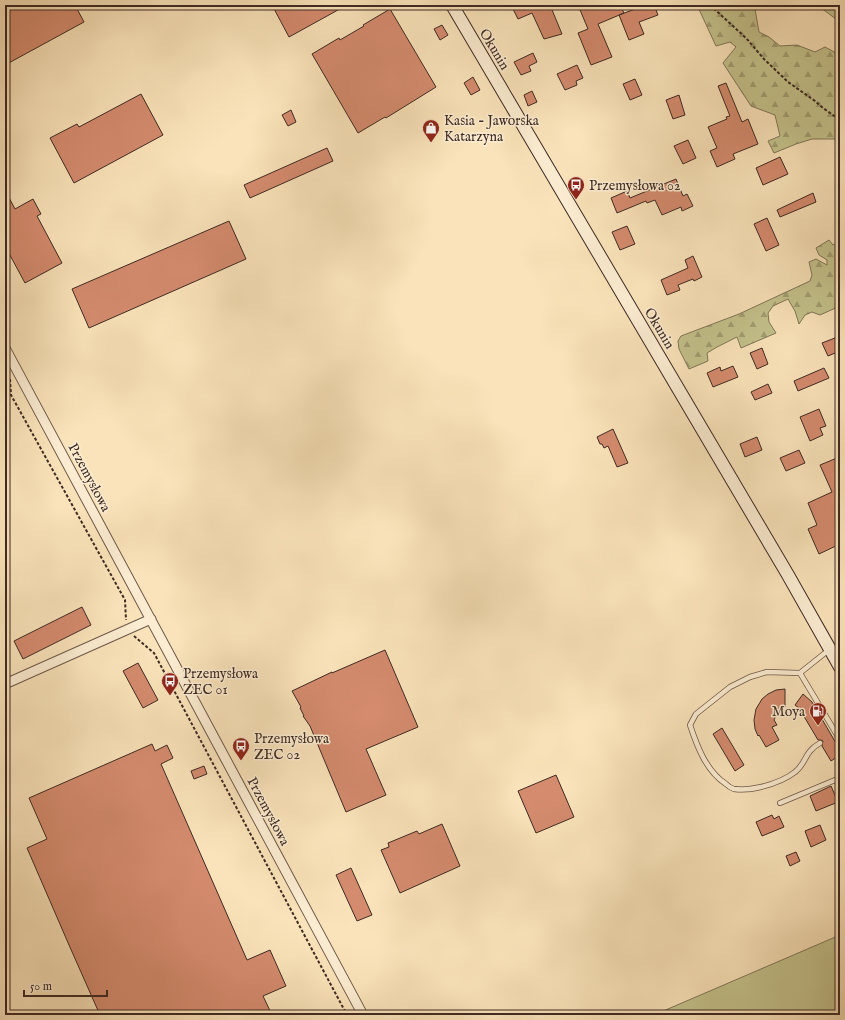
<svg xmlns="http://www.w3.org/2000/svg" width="845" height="1020" font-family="'IM FELL English',serif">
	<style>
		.green { fill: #c4c28c; stroke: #817658 }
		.forest { fill: url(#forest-firs); stroke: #817658 }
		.building { fill: #d48b6e; stroke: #3e2a23 }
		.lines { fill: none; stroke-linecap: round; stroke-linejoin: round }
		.service-casing { stroke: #6d5849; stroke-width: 6 }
		.minor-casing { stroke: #6d5849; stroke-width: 11 }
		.secondary-casing { stroke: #3e2a23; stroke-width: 14 }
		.path { stroke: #3e2a23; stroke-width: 2; stroke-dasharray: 3 2; stroke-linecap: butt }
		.service { stroke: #fcedd2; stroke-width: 4.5 }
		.minor { stroke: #fcedd2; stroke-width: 9 }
		.secondary { stroke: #fcedd2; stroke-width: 12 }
		.labels { text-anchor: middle; stroke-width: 3; stroke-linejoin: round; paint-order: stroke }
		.street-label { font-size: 14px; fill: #3e2a23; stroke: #fcedd2 }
		.poi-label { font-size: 14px; fill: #3e2a23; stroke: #fcedd2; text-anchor: start }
	</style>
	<defs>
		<pattern id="forest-firs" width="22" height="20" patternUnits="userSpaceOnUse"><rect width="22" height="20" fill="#c4c28c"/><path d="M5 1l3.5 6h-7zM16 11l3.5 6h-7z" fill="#a19e72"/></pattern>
	</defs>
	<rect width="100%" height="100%" fill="#fae3ba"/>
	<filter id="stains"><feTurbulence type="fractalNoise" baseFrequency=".005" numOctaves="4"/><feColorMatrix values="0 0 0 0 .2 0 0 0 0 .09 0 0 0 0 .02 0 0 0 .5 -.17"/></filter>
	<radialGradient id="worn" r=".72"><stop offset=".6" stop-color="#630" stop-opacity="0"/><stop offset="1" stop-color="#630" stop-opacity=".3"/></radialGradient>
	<path class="green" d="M817 5H840V22Z
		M840 935V1015H654Z"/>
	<path class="forest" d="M697 5H758L755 9 759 32 769 37 780 46 797 45 815 52 825 47 838 54 840 53V139H812L796 144 774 153 768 141 780 136 775 115 751 106 723 63 736 47 730 42 716 46Z
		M829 240 833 245 840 242V306L820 315 812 312 805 315 799 324 795 311 788 299 773 306 768 313 769 322 776 333 741 348 737 337 717 347 707 353 708 361 689 369 679 349 678 341 681 336 739 314 810 281 812 275 809 262 816 259 827 265V260L819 255 816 248Z"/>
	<path class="building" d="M5 5H75L84 22 5 65Z
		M272 5H347L289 37Z
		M511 5H550L562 34 544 39 532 13 518 19Z
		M578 5H620L624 13 598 24 612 57 591 65 578 33 588 29Z
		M646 5H654L658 15 639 22 644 34 629 40 619 15Z
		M390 9 436 87 386 118 385 117 358 133 312 54 339 38 340 40 364 26 363 25Z
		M442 25 448 35 440 40 434 29Z
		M533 53 537 62 529 66 531 71 521 75 514 62Z
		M577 65 583 78 576 81 577 85 565 90 557 74Z
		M473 77 480 90 471 95 464 83Z
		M635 79 642 95 630 100 623 84Z
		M726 83 742 122 748 119 758 144 733 154 735 159 717 167 710 151 717 148 708 127 727 119 726 117 730 116 718 86Z
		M532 91 537 102 528 106 524 95Z
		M141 94 163 135 74 183 50 138 77 124 79 127Z
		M679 95 685 115 673 119 666 100Z
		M291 110 296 122 288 126 282 115Z
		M688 140 696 158 683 164 674 146Z
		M327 148 333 161 250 198 244 185Z
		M780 157 788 174 763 185 756 168Z
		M676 179 683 196 687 194 693 206 682 211 681 207 662 215 655 200 647 203 646 201 617 213 611 198 627 191 630 198Z
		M5 190 15 209 33 199 41 214 37 216 62 263 25 283 5 246Z
		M813 193 816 202 780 217 777 210Z
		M767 218 779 245 766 251 754 224Z
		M229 221 246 259 89 328 72 289Z
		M627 226 635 244 620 250 612 232Z
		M693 256 702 277 694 281 693 279 678 285 680 290 667 295 661 280 688 268 685 260Z
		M840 336V351L828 356 822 343Z
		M762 348 768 364 757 369 750 353Z
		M733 366 738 377 713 387 707 373 720 367 721 371Z
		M824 368 829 378 798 391 794 381Z
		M768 384 772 393 755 400 751 392Z
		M819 409 826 426 820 428 823 435 810 441 800 417Z
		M613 429 628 463 617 467 608 446 604 448 602 444H600L597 437Z
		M757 437 762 450 745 457 740 444Z
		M799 450 805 463 786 471 780 458Z
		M837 458 840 464V544L819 554 808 529 817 525 808 503 832 492 820 465Z
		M82 607 91 625 23 659 14 641Z
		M385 650 418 727 366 749 386 795 346 812 310 726 303 716H304L300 708 301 707 292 691 332 672V673Z
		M138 663 158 700 143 708 123 671Z
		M785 689V707L777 713 774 720 777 725 772 727 779 740 766 747 759 735 758 736 755 729 754 720 756 709 762 699 768 694 776 690Z
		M803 694 812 702 840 750V755L831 761 822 746 823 741 821 740H818L799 708 795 705Z
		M722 728 744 765 735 771 713 734Z
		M152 744 155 751 167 745 173 758 161 764 247 960 270 950 286 986 263 996 272 1015H100L69 945 27 848 47 839 29 798Z
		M204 766 207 774 194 779 191 771Z
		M556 775 574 817 536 833 518 791Z
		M831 786 838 802 816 811 810 796Z
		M772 815 774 819 779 816 784 827 762 836 756 822Z
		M442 824 460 866 400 893 381 850 389 847 388 843 417 831 419 834Z
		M820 825 826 840 811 847 805 831Z
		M796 852 800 861 790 866 786 856Z
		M351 868 372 915 357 921 336 875Z"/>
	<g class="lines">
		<g class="service-casing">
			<path id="service" d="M830 649 800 673 840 740
				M800 673 767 672 750 677 730 687 696 714 690 725C697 746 706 771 726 784 728 786 731 788 734 789 742 790 753 789 761 787 773 784 785 780 795 772 806 764 804 752 820 743
				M780 803 840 778"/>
		</g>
		<g class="minor-casing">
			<path id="minor" d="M5 348 363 1015
				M5 684 151 619"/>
		</g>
		<g class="secondary-casing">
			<path id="secondary" d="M452 5 788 575 840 667"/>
		</g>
		<path class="path" d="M710 5 746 38 764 59 788 82 815 101 823 108 840 120
			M10 379 11 395 125 600 126 620
			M134 636 154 653 347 1015"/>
		<use href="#service" class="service"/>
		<use href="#minor" class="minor"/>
		<use href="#secondary" class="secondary"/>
	</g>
	<defs>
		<g id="shop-pin" transform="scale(0.9)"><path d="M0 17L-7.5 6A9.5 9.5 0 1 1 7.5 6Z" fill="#8f2418" stroke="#fcedd2"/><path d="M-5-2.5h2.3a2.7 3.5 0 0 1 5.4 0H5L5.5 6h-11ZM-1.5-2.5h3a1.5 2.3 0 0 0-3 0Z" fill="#fff"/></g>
		<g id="bus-pin" transform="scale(0.9)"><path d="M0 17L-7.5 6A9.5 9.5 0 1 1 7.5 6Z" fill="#8f2418" stroke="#fcedd2"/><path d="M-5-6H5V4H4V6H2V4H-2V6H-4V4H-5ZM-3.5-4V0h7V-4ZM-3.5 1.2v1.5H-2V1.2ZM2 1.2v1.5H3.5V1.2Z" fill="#fff"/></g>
		<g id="fuel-pin" transform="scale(0.9)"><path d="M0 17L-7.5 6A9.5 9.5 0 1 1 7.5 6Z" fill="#8f2418" stroke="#fcedd2"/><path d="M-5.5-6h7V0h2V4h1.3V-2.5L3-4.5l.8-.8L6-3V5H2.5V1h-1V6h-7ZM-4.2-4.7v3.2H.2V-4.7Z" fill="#fff"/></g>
	</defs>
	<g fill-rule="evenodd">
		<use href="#shop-pin" x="431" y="128"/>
		<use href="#bus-pin" x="576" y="185"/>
		<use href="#bus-pin" x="170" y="681"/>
		<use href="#fuel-pin" x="818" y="711"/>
		<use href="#bus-pin" x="241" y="746"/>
	</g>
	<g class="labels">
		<g class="street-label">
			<text transform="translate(495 49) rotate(59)" y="5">Okunin</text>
			<text transform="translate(660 328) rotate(59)" y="5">Okunin</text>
			<text transform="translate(90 477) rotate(62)" y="5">Przemysłowa</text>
			<text transform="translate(269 811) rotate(62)" y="5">Przemysłowa</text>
		</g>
		<g class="poi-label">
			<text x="444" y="125">Kasia - Jaworska<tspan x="444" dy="16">Katarzyna</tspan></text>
			<text x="589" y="190">Przemysłowa 02</text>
			<text x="183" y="678">Przemysłowa<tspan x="183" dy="16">ZEC 01</tspan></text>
			<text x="805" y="716" text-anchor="end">Moya</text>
			<text x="254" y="743">Przemysłowa<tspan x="254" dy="16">ZEC 02</tspan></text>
		</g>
	</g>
	<rect width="845" height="1020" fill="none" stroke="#fae3ba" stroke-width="20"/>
	<rect x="6" y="6" width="833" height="1008" fill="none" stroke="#3e2a23" stroke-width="2"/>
	<rect x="10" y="10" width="825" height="1000" fill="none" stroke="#3e2a23"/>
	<path d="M24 990v6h83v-6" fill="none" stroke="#3e2a23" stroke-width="2"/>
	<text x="30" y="990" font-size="12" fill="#3e2a23" stroke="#fcedd2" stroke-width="3" paint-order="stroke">50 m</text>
	<rect width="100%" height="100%" filter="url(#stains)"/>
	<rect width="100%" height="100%" fill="url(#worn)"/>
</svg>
